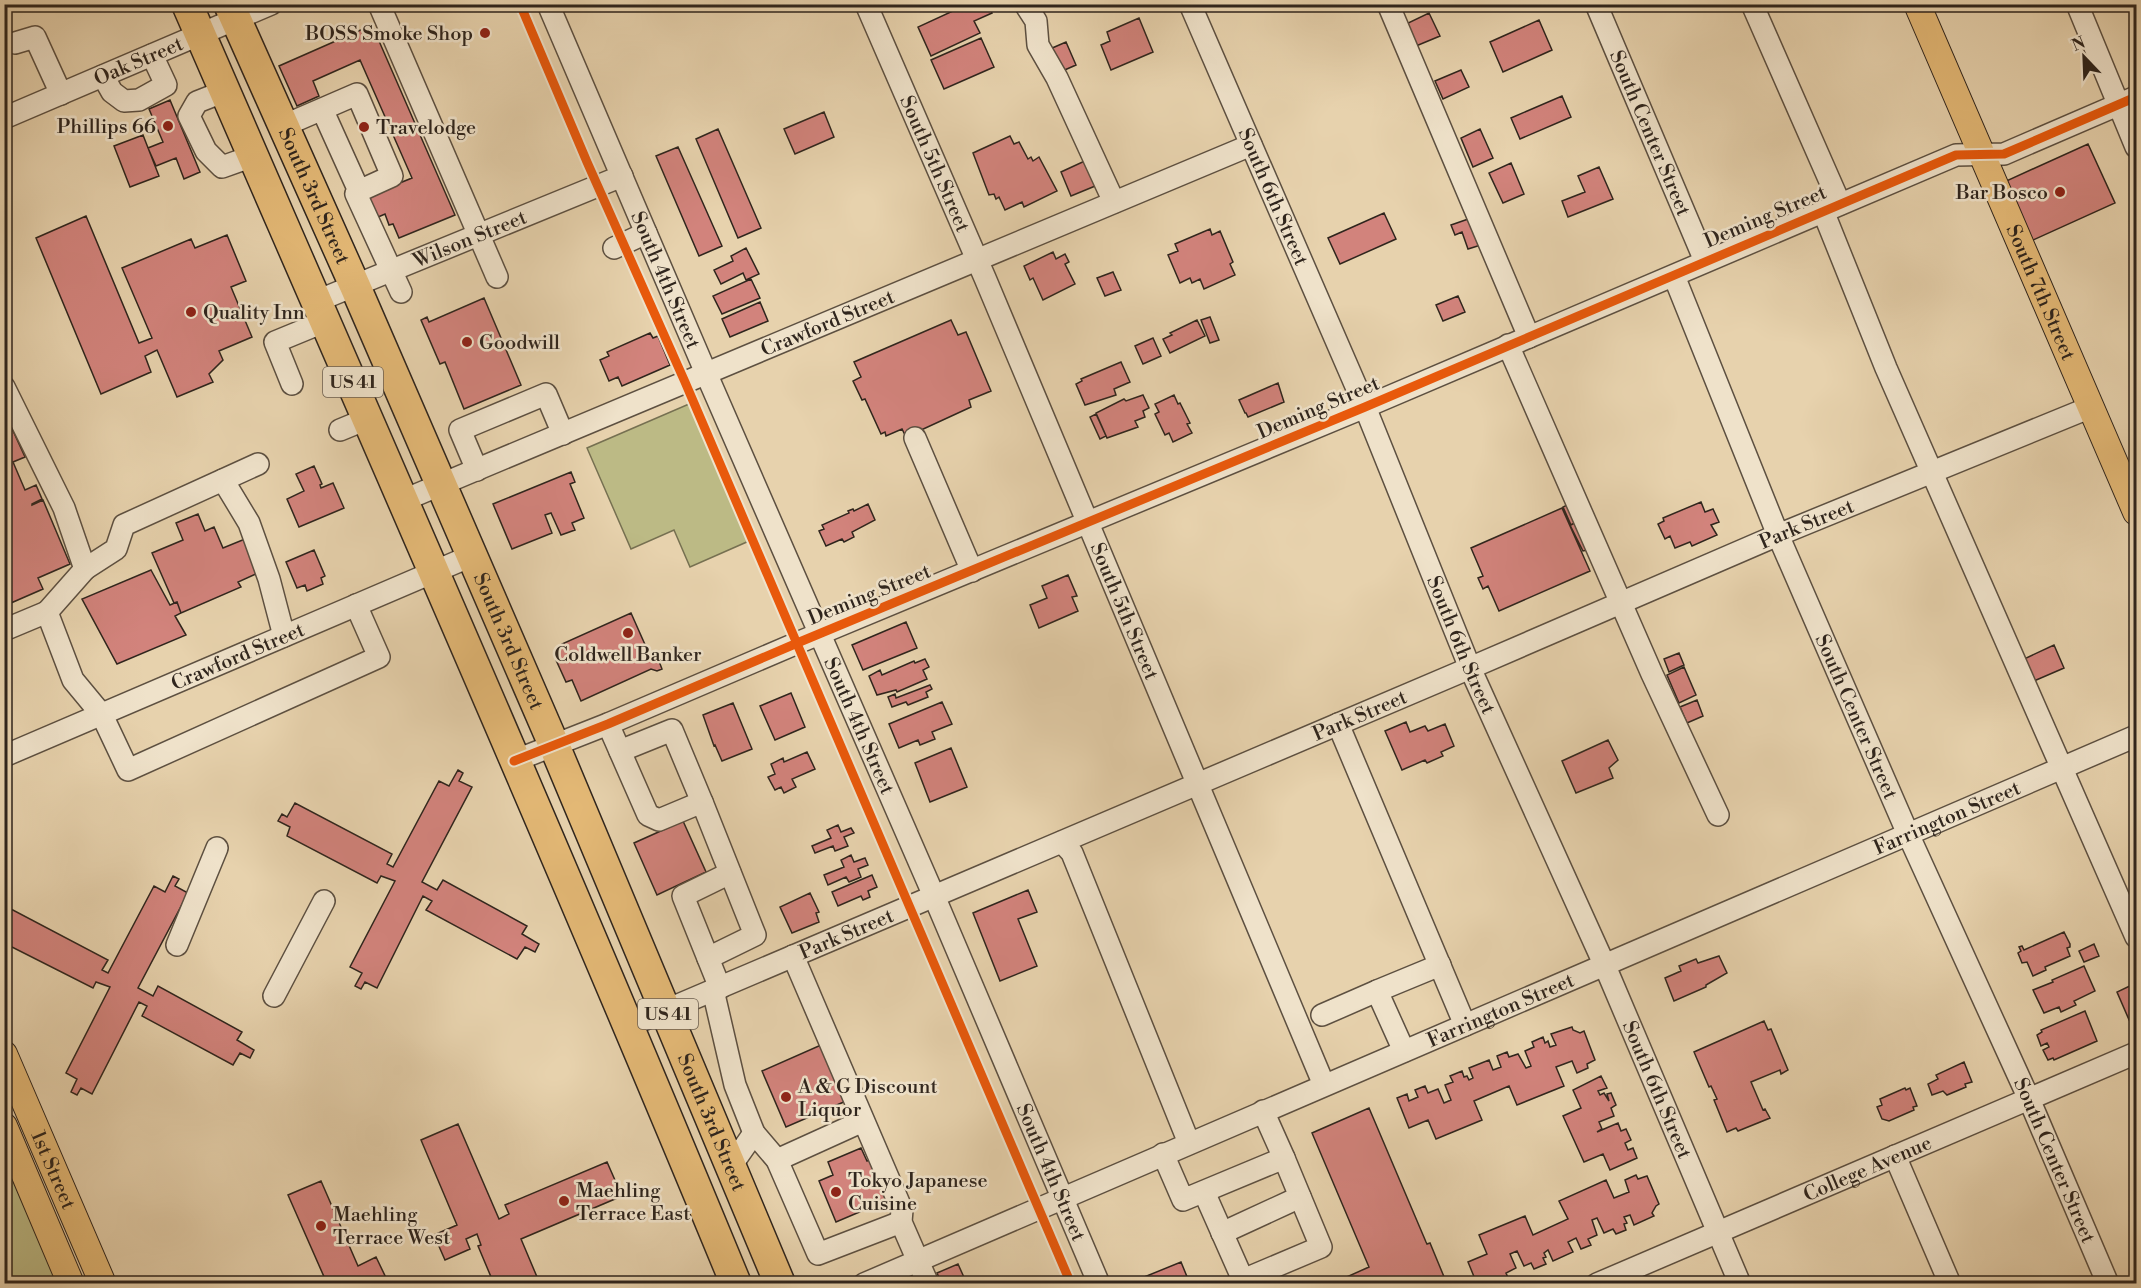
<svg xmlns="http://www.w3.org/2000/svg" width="2141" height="1288" font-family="'Libre Bodoni',serif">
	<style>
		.green { fill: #bcba85; stroke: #767051; stroke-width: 1.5 }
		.building { fill: #d2837c; stroke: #2f251d; stroke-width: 1.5 }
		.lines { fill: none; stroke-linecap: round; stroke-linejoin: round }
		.minor-casing { stroke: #5d5041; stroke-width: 24 }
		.major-casing { stroke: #2f251d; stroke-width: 28 }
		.highway-casing { stroke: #2f251d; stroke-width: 33 }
		.minor { stroke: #efe2ca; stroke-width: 21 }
		.major { stroke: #e4b976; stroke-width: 26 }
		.highway { stroke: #e4b976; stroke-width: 30 }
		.cycleway-casing { stroke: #efe2ca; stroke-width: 13 }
		.cycleway { stroke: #e8590c; stroke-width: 9 }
		.poi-dot { fill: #8f2418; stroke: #efe2ca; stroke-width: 2 }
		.labels { text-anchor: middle; stroke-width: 5; stroke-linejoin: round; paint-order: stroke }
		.shield { fill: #efe2ca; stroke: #695e51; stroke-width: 1.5 }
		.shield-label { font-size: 18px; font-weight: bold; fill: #2f251d }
		.poi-label { font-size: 20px; fill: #2f251d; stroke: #efe2ca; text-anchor: start }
		.street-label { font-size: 20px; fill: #2f251d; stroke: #efe2ca }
	</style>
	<rect width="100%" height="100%" fill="#e7d2ad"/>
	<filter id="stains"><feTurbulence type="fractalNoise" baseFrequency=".00333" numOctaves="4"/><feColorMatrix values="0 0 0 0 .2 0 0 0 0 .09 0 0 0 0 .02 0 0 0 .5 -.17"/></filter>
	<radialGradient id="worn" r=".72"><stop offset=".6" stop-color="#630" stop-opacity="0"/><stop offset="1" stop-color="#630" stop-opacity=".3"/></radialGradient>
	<path class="green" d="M689 404 749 541 690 567 674 530 631 549 587 448Z
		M5 1118 79 1283H5Z"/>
	<path class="building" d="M910 4H927L912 11Z
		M968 4H988L992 13 974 21 980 33 931 56 918 27Z
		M1429 13 1440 36 1416 46 1406 24Z
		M1139 18 1153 52 1111 70 1101 45 1110 41 1107 32Z
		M1539 20 1552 50 1503 72 1490 42Z
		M372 25 455 215 399 238 393 224 389 225 385 214 369 221 360 199 412 178 360 60 313 81 319 96 297 106 279 66Z
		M981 38 994 67 944 89 931 60Z
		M1066 42 1076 65 1060 72 1050 49Z
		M1461 70 1469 87 1443 99 1435 81Z
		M1562 96 1571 117 1520 139 1511 118Z
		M170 100 200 172 184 179 176 158 156 166 148 148 163 142 149 109Z
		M824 112 834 137 795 154 784 129Z
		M718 129 761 228 738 238 696 139Z
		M1480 129 1493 158 1473 167 1461 138Z
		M143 135 159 176 130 187 114 146Z
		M1010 136 1014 144 1019 142 1028 159 1031 157 1033 161 1039 157 1057 191 1024 207 1022 202 1005 210 999 197 996 199 994 194 989 195 973 153Z
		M2088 144 2115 203 2031 241 2004 182Z
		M678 147 722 246 699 256 656 156Z
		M1089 159 1100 184 1071 196 1061 172Z
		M1511 163 1524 194 1503 203 1489 173Z
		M1599 167 1613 199 1568 217 1562 201 1585 192 1578 176Z
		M1384 213 1396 239 1340 264 1328 238Z
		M86 216 139 343 152 338 122 268 191 239 195 248 227 235 246 281 231 287 252 337 219 351 223 360 209 374 213 382 177 397 157 350 145 356 151 372 101 394 36 238Z
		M1474 217 1484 244 1468 249 1462 232 1455 235 1451 225Z
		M1210 229 1212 235 1220 231 1233 262 1230 264 1235 275 1204 289 1200 279 1192 283 1190 278 1180 283 1168 255 1178 251 1175 244Z
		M746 248 759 274 746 280 743 273 721 284 714 270 733 261 731 256Z
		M1053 252 1056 259 1065 254 1069 262 1065 264 1075 284 1043 300 1033 278 1030 280 1024 266Z
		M1113 272 1121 290 1105 296 1097 278Z
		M751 279 760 298 722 314 713 296Z
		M1458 296 1465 312 1443 321 1436 305Z
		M484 298 521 385 464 409 445 362 440 364 421 320 427 317 429 322Z
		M760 302 768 321 730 337 722 319Z
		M1210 317 1219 340 1210 343 1201 320Z
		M951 320 958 335 966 332 991 391 969 400 971 407 906 437 902 429 886 436 885 432 881 434 865 399 862 400 853 381 861 377 854 362Z
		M1197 320 1205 336 1170 353 1163 339 1172 335 1170 333Z
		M650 333 653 338 658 336 670 365 622 386 618 377 609 381 600 360 609 356 607 352Z
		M1153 338 1161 356 1143 364 1135 346Z
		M1121 362 1130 382 1114 389 1116 395 1085 405 1076 384 1082 381 1081 379Z
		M1278 383 1284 402 1248 417 1246 413H1245L1239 400Z
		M1143 395 1149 408 1143 411 1145 417 1135 421 1138 427 1107 438 1096 413 1124 399 1126 401Z
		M1174 395 1178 404 1180 403 1190 423 1187 424 1192 433 1173 442 1169 433 1165 435 1155 414 1159 412 1155 404Z
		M4 411 25 457 13 462 25 490 36 485 42 499 32 504V505L43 500 70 564 38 578 43 589 4 606Z
		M1096 414 1106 436 1100 439 1090 417Z
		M314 466 322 484 320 485 321 488 333 483 344 508 299 527 287 499 304 491 296 474Z
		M571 472 575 482 570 484 584 518 572 523 575 530 561 535 551 513 545 515 552 533 512 549 493 504Z
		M1573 502 1581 520 1571 525 1563 507Z
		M1701 502 1705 512 1713 509 1719 522 1711 525 1717 535 1692 546 1690 542 1675 548 1670 536 1665 539 1658 524 1664 521 1663 518Z
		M868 504 875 520 852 532 854 537 844 542 842 539 826 546 819 531 824 529 822 525 849 513 848 511 853 509 854 511Z
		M1562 508 1590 571 1499 611 1488 586 1483 589 1478 578 1483 576 1471 548Z
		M198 514 205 531 214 527 223 548 245 539 260 572 238 582 241 587 181 613 177 602 174 603 152 553 183 540 176 523Z
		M1581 520 1593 549 1583 551 1570 525Z
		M314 550 325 576 321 578 323 584 307 591 305 585 297 588 286 562Z
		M151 570 170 605 177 602 181 613 175 616 186 635 117 664 82 599Z
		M1068 575 1077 596 1072 597 1078 611 1039 628 1030 605 1047 598 1042 586Z
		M631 613 651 658 657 656 662 669 657 671 651 669 581 701 572 680 566 682 556 660 560 659 556 650 561 648 562 644Z
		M906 622 917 648 863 670 852 645Z
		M2054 645 2064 668 2034 681 2024 659Z
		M1679 653 1684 665 1669 672 1664 659Z
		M925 659 929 667 923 670 927 679 897 692 896 690 877 695 869 676 880 670 882 675 914 661 915 663Z
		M1684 667 1696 695 1679 703 1667 675Z
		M930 685 932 689 926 692 928 697 908 705 906 702 892 707 888 697 895 694 896 698Z
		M791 693 805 727 775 740 760 706Z
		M1697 700 1703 716 1687 723 1680 707Z
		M942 702 952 724 932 732 935 739 920 745 918 740 899 748 889 724Z
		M733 703 752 749 722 761 715 745 714 746 703 715Z
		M1406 722 1410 732 1425 726 1428 731 1445 724 1454 746 1441 752 1443 756 1427 763 1425 760 1402 770 1385 731Z
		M1608 740 1618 760 1609 768 1613 778 1576 793 1562 761Z
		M951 748 967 787 930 802 915 763Z
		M807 752 815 769 792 779 796 787 784 793 781 787 775 790 768 777 775 774 771 764 783 758 784 762Z
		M458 770 463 773 459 781 472 787 422 882 437 890 443 880 527 926 522 934 539 944 535 952 525 947 517 959 426 910 432 901 423 896 377 988 365 982 361 989 355 986 362 973 350 967 395 881 381 876 377 883 287 836 290 827 278 821 282 814 287 817 295 803 392 854 387 864 393 867 439 781 449 786Z
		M683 821 706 872 657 895 634 843Z
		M838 825 841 832 851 828 854 833 844 837 848 846 835 851 833 846 815 853 812 846 831 838 827 830Z
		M851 855 854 862 865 858 868 865 858 869 861 877 849 882 846 877 828 885 824 875 844 867 841 860Z
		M872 875 877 887 868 891 870 897 863 900 861 896 838 906 832 892Z
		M173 876 179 879 175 886 188 893 138 988 153 996 158 986 242 1032 237 1040 254 1050 250 1058 240 1053 233 1065 142 1016 147 1006 139 1002 92 1094 81 1088 77 1095 71 1092 77 1079 66 1073 110 987 96 982 93 988 4 943V920L11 909 108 960 102 970 108 973 154 886 165 892Z
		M1028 890 1037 912 1018 919 1037 966 1000 981 973 913Z
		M810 893 819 912 816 913 819 922 792 933 780 907Z
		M2064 932 2070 944V947L2067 948 2070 956 2045 967 2046 970 2033 976 2027 962 2022 963 2018 953 2021 951 2019 947 2022 946 2024 950Z
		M2094 944 2099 956 2084 962 2079 951Z
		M1719 956 1727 973 1706 985V987L1674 1001 1665 978 1681 971 1679 966 1696 959 1698 963Z
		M2084 966 2095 991 2074 1001 2076 1005 2061 1012 2059 1007 2044 1013 2033 990 2053 982 2052 980Z
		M2136 983V1027L2133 1029 2117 992Z
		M2085 1011 2097 1041 2054 1060 2053 1058 2048 1060 2043 1050 2049 1047 2047 1043 2041 1046 2037 1035 2042 1032 2041 1030Z
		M1764 1021 1768 1030 1771 1029 1788 1070 1781 1074 1780 1070 1751 1082 1763 1110 1765 1109 1770 1118 1738 1131 1736 1128 1727 1132 1714 1100 1717 1099 1711 1086 1709 1087 1694 1052Z
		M1572 1027 1573 1030 1580 1033 1584 1031 1595 1060 1587 1064 1588 1068 1577 1073 1572 1061 1556 1067 1564 1086 1517 1105 1509 1086 1474 1101 1482 1120 1436 1139 1428 1120 1409 1128 1397 1098 1407 1094 1409 1101 1418 1097 1415 1090 1425 1086 1428 1093 1438 1089 1444 1103 1451 1100 1445 1085 1453 1082 1450 1076 1462 1071 1464 1077 1467 1076 1469 1080 1473 1078 1469 1068 1489 1060 1493 1070 1501 1067 1497 1056 1507 1052 1509 1057 1518 1054 1526 1068 1531 1066 1525 1051 1534 1047 1532 1042 1543 1037 1545 1043 1548 1041 1550 1047 1556 1045 1551 1034Z
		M821 1045 846 1101 786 1127 762 1071Z
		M1964 1062 1972 1082 1965 1084 1966 1087 1947 1095 1943 1091 1932 1095 1928 1084 1938 1079 1936 1075Z
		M1601 1076 1607 1088 1598 1091 1600 1095 1604 1093 1609 1101 1607 1094 1611 1093 1616 1105 1611 1108 1614 1116 1599 1122 1602 1129 1597 1132 1618 1123 1621 1131 1626 1129 1631 1140 1625 1143 1628 1150 1633 1148 1637 1158 1610 1170 1603 1154 1584 1162 1563 1116 1581 1108 1573 1090Z
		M1905 1088 1906 1090 1910 1088 1917 1106 1913 1107 1914 1110 1889 1121 1882 1119 1877 1107 1882 1105 1880 1099Z
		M1369 1108 1426 1242 1427 1244 1430 1243 1447 1284H1331L1369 1267 1312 1133Z
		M458 1124 499 1219 509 1214 505 1205 607 1162 622 1196 521 1239 540 1284H494L478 1246 481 1245 477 1234 466 1239 470 1249 445 1260 434 1235 457 1225 421 1140Z
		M861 1148 867 1161 872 1159 890 1199 836 1222 819 1181 833 1175 828 1162Z
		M1636 1175 1638 1179 1647 1176 1659 1204 1656 1206 1652 1213 1654 1216 1634 1225 1630 1215 1624 1217 1627 1223 1624 1224 1626 1230 1616 1234 1613 1229 1604 1233 1597 1218 1592 1220 1597 1235 1588 1239 1591 1245 1581 1249 1576 1238 1568 1242 1573 1252 1553 1261 1548 1250 1544 1253 1546 1257 1543 1258 1546 1264 1534 1269 1531 1263 1524 1266 1517 1251 1510 1254 1516 1268 1506 1273 1509 1280 1499 1284 1496 1277 1488 1281 1489 1284H1477L1468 1262 1487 1254 1479 1235 1525 1216 1533 1235 1568 1219 1559 1201 1606 1180 1614 1198 1629 1192 1625 1180Z
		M321 1181 358 1266 376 1257 389 1284H315L325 1279 288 1195Z
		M1181 1262 1190 1284H1133L1132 1282Z
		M958 1264 967 1284H942L937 1273Z"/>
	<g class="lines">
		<g class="minor-casing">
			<g id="minor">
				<path d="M379 4 497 277"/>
				<path id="s1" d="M548 4 706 373 934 896 1099 1284"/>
				<path id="s2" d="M866 4 985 278 1324 1085"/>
				<path d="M1025 4 1036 21 1038 45 1057 78 1114 202"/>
				<path id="s3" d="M1190 4 1365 407 1470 668 1605 966 1740 1284"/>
				<path d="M1388 4 1529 337"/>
				<path id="s4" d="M1596 4 1705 261"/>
				<path d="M1752 4 1840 204"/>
				<path d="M2077 4 2136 147"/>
				<path d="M15 43 35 37 61 94"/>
				<path d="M103 76 112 92 124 101 139 100 166 85 152 55"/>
				<path d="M225 91 197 102 189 116 206 151 222 167 253 156"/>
				<path id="s5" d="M4 118 271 4"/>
				<path d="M283 126 357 94 392 176 359 191 322 109"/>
				<path d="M359 191 356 194 401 292"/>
				<path d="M1823 211 1886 368 2136 937"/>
				<path d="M614 248 646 233"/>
				<path id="s6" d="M1674 276 1778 535 1908 834 2029 1099 2108 1284"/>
				<path id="s7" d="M317 301 622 176"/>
				<path d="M1508 345 1652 674 1718 815"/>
				<path d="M292 384 275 342 326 321"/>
				<path d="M4 387 64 508 85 569 47 612 73 680 102 715 128 770 379 657 356 605"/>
				<path d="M340 430 369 418"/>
				<path d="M915 438 972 571"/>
				<path d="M477 470 460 430 546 394 563 434"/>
				<path d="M223 480 249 523 269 579 284 636"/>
				<path id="s8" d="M404 500 1251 145"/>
				<path d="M85 569 116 549 124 525 258 464"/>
				<path d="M4 630 47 612"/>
				<path d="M608 724 648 815 659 820 702 802 755 935 708 958"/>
				<path d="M1338 724 1465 1025"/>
				<path d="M620 751 672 730 702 802"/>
				<path id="s9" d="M4 756 471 556"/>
				<path d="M514 761 608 724 802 641 1365 407 1956 155 2004 154 2136 97"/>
				<path d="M1062 842 1072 853 1189 1143"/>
				<path d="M177 945 217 848"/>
				<path d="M793 956 902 1210 901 1222 928 1284"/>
				<path d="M720 988 683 896 730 873"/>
				<path d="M713 990 735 1085 754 1133 777 1160 818 1254 901 1222"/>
				<path d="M274 996 324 901"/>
				<path d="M1322 1015 1377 991"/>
				<path id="s10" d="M629 1026 1470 668 1778 535 2091 407"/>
				<path d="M1404 1051 1377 991 1440 965"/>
				<path d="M1163 1154 1183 1200 1284 1158 1263 1111"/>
				<path d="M1895 1156 1950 1284"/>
				<path d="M777 1160 863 1121"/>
				<path d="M731 1166 754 1133"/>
				<path d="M1204 1192 1243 1280 1321 1247 1284 1158"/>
				<path d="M1222 1233 1300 1197"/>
				<path id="s11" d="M864 1284 2136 736"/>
				<path id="s12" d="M1597 1284 2136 1053"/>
			</g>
		</g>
		<g class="major-casing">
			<g id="major">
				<path id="s13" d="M1917 4 2136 512"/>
				<path id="s14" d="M4 1054 103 1284"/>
				<path d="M4 1126 71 1284"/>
			</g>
		</g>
		<g class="highway-casing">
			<g id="highway">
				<path d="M187 4C372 430 559 855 736 1284"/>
				<path id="s15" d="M229 4 355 286 554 745 780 1284"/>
			</g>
		</g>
		<use href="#minor" class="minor"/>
		<use href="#major" class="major"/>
		<use href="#highway" class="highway"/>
		<g class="cycleway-casing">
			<path id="cycleway" d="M520 4 587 162 685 382 1071 1284
				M514 761 608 724 802 641 1365 407 1956 155 2004 154 2136 97"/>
		</g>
		<use href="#cycleway" class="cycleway"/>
	</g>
	<g class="poi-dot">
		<circle cx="485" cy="33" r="6"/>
		<circle cx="168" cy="126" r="6"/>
		<circle cx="364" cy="127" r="6"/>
		<circle cx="2060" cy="192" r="6"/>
		<circle cx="191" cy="312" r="6"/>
		<circle cx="467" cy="342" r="6"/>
		<circle cx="628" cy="633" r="6"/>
		<circle cx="786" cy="1097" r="6"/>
		<circle cx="836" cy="1192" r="6"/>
		<circle cx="564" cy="1201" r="6"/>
		<circle cx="321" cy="1226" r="6"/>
	</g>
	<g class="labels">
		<g class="shield">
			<rect x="323" y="367" width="60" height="30" rx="4.5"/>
			<rect x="638" y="999" width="60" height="30" rx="4.5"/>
		</g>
		<g class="shield-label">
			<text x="353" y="388">US 41</text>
			<text x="668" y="1020">US 41</text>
		</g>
		<g class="poi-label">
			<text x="473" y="40" text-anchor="end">BOSS Smoke Shop</text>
			<text x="156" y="133" text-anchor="end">Phillips 66</text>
			<text x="376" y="134">Travelodge</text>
			<text x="2048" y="199" text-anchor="end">Bar Bosco</text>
			<text x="203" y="319">Quality Inn</text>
			<text x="479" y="349">Goodwill</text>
			<text x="628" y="661" text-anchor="middle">Coldwell Banker</text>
			<text x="798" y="1093">A &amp; G Discount<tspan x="798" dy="23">Liquor</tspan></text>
			<text x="848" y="1187">Tokyo Japanese<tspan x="848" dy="23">Cuisine</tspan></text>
			<text x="576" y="1197">Maehling<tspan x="576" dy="23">Terrace East</tspan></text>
			<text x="333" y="1221">Maehling<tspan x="333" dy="23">Terrace West</tspan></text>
		</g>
		<g class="street-label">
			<text dy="7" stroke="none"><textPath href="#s5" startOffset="146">Oak Street</textPath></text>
			<text dy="7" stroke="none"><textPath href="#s4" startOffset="140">South Center Street</textPath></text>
			<text dy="7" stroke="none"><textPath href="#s2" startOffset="174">South 5th Street</textPath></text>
			<text dy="7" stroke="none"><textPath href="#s15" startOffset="210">South 3rd Street</textPath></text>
			<text dy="7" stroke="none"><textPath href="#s3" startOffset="210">South 6th Street</textPath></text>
			<text transform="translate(1765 216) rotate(-23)" y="7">Deming Street</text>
			<text dy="7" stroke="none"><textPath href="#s7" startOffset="165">Wilson Street</textPath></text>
			<text dy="7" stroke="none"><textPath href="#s1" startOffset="300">South 4th Street</textPath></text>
			<text dy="7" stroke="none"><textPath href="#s13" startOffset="314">South 7th Street</textPath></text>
			<text dy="7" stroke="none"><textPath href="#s8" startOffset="459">Crawford Street</textPath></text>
			<text transform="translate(1318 407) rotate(-23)" y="7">Deming Street</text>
			<text dy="7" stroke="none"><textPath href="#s10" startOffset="1280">Park Street</textPath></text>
			<text transform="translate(869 594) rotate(-22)" y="7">Deming Street</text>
			<text dy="7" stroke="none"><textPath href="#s2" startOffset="660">South 5th Street</textPath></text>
			<text dy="7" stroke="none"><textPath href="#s15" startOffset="696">South 3rd Street</textPath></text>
			<text dy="7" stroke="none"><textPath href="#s3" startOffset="696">South 6th Street</textPath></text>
			<text dy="7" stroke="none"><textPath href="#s9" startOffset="254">Crawford Street</textPath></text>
			<text dy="7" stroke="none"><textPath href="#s10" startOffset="794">Park Street</textPath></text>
			<text dy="7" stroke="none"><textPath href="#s6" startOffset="477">South Center Street</textPath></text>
			<text dy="7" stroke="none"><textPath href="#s1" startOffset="786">South 4th Street</textPath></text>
			<text dy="7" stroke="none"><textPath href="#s11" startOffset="1179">Farrington Street</textPath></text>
			<text dy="7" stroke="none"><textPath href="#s10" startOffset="236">Park Street</textPath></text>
			<text dy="7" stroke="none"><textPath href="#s11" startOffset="693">Farrington Street</textPath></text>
			<text dy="7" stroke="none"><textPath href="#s3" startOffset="1182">South 6th Street</textPath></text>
			<text dy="7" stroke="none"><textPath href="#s15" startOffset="1218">South 3rd Street</textPath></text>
			<text dy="7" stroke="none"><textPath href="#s6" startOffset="963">South Center Street</textPath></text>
			<text dy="7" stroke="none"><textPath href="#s12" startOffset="294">College Avenue</textPath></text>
			<text dy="7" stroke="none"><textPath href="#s14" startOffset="126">1st Street</textPath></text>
			<text dy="7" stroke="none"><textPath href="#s1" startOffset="1272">South 4th Street</textPath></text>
		</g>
	</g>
	<rect width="2141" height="1288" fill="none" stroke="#e7d2ad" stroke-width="24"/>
	<rect x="6" y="6" width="2129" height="1276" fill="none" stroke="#2f251d" stroke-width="3"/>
	<rect x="12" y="12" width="2117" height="1264" fill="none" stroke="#2f251d" stroke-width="1.5"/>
	<g transform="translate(2084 57) rotate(337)" stroke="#efe2ca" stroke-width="4.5" paint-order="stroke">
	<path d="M0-4.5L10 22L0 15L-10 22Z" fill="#2f251d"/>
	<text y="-9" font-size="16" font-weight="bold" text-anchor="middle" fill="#2f251d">N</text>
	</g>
	<rect width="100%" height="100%" filter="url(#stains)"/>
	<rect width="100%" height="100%" fill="url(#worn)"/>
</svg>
